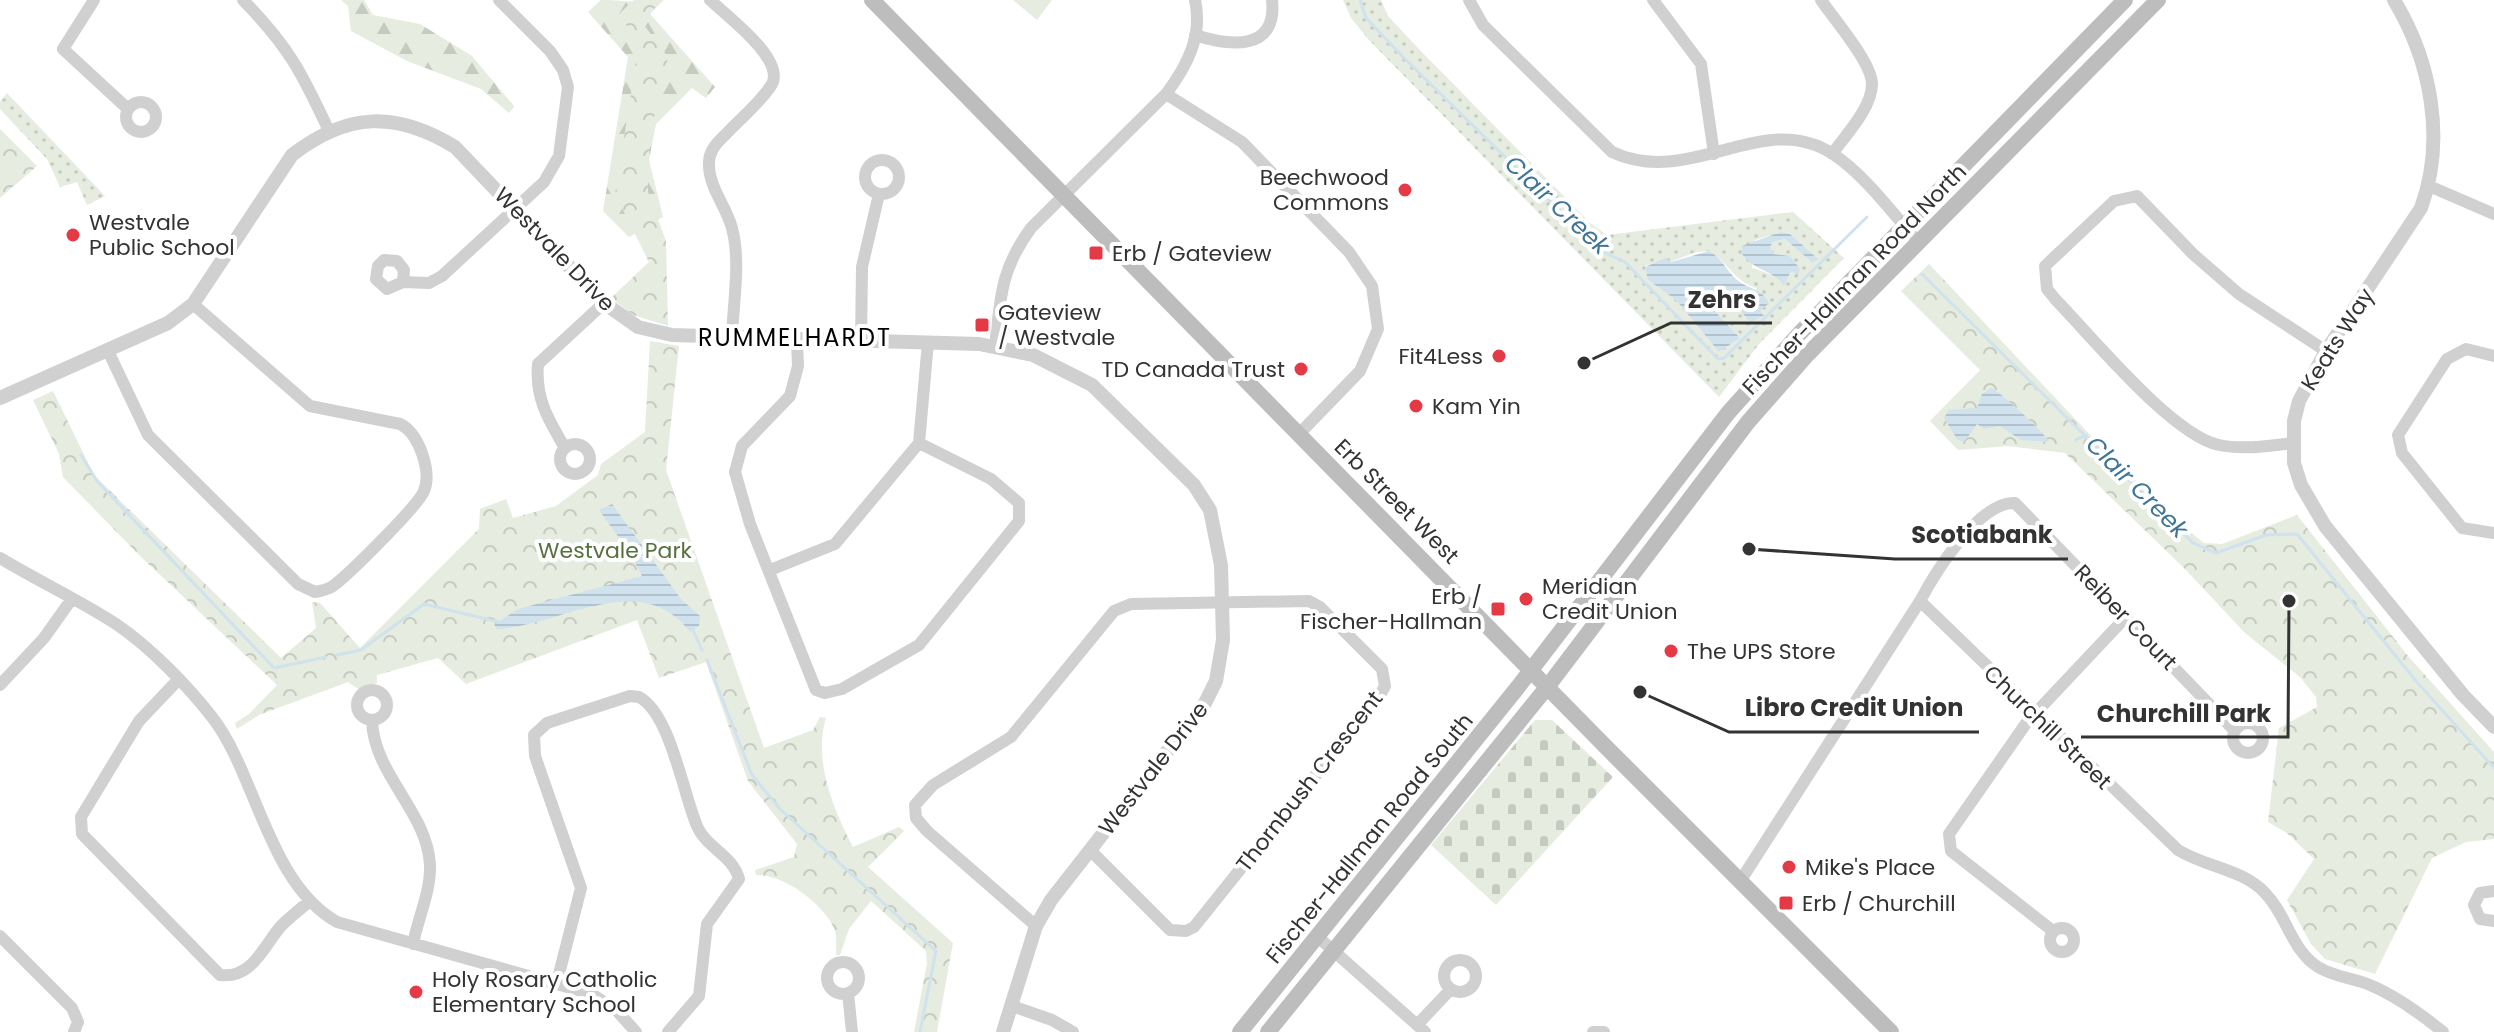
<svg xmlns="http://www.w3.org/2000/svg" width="2494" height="1032" font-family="Poppins,sans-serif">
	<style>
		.grass { fill: url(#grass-dots); fill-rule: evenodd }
		.forest { fill: url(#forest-firs) }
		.cemetery { fill: url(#cemetery-stones) }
		.park { fill: url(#park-crowns) }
		.pitch { fill: #e6ecdf }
		.water { fill: url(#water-rules) }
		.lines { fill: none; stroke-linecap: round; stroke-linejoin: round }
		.stream { stroke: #cfe2ee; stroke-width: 3 }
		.minor { stroke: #d0d0d0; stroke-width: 12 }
		.tertiary { stroke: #d0d0d0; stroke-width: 14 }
		.secondary { stroke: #bdbdbd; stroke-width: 16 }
		.poi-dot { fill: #e63946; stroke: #fff; stroke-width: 3 }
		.labels { text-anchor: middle; stroke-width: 8; stroke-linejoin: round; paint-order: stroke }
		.poi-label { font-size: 22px; fill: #333; stroke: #fff; text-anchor: start }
		.street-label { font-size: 22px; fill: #333; stroke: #fff }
		.park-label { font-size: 22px; fill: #56703f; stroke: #fff }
		.water-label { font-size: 24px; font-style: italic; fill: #3f7597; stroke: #fff }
		.neighbourhood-label { font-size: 24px; letter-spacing: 2px; fill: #000; stroke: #fff }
		.leader { fill: none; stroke: #333; stroke-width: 3 }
		.callout-dot { fill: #333; stroke: #fff; stroke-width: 3 }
		.callout-label { font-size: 24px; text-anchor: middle; font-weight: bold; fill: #333; stroke: #fff; stroke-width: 8; stroke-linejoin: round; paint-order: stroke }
	</style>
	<defs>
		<pattern id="grass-dots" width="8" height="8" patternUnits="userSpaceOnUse" patternTransform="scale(2)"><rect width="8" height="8" fill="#e6ecdf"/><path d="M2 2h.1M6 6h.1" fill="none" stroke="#c6cbc0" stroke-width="1.8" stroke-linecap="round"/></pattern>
		<pattern id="forest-firs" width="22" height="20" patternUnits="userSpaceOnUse" patternTransform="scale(2)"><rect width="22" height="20" fill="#e6ecdf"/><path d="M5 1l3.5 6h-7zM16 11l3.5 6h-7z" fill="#c6cbc0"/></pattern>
		<pattern id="cemetery-stones" width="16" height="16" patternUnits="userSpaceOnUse" patternTransform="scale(2)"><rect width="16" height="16" fill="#e6ecdf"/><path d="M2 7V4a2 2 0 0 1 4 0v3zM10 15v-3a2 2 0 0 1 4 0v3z" fill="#c6cbc0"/></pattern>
		<pattern id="park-crowns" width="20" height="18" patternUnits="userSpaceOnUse" patternTransform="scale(2)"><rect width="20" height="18" fill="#e6ecdf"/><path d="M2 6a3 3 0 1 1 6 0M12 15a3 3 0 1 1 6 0" fill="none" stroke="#c6cbc0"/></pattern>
		<pattern id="water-rules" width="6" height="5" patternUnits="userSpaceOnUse" patternTransform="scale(2)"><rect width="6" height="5" fill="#cfe2ee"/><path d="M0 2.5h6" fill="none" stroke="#b2c2cd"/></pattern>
	</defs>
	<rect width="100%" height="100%" fill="#fff"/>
	<path class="grass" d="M1343 0H1381L1388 16 1417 47 1590 223 1607 235 1793 212 1844 258 1759 344 1719 397 1368 39 1351 18ZM1780 232 1790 234 1817 259 1813 262 1785 239 1773 242 1770 247 1774 254 1790 256 1799 269 1791 270 1784 284 1778 277 1752 268 1755 240ZM1709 251C1728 262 1733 280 1756 288L1760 311 1719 299 1712 303V308L1740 338 1719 352 1676 300 1648 280 1645 266 1665 259 1670 262 1696 252Z
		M7 93 105 196 87 205 77 182 60 187 47 159 0 109V102Z"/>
	<path class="forest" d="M341 0H364L373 15 420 24 472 56 514 106 509 113 481 89 407 61 351 31 348 6Z
		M601 0C625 0 637 4 663 0L650 14 715 87 706 98 692 88 656 124 649 160 663 217 629 237 603 211 628 57 588 12Z"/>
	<path class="cemetery" d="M1535 720H1552L1613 777 1496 905 1431 845Z"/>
	<path class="park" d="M634 0H664L641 21 668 57 653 122 648 164V192L666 241 668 326 633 315 611 298 649 262 615 194 636 62 632 36 620 13Z
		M0 129 37 166 0 198Z
		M1929 264 2093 438 2179 523 2204 543 2222 544 2297 515 2408 656 2494 752V839L2466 842 2432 858 2375 974 2325 959 2311 944 2287 900 2314 859 2287 833 2268 822 2279 728 2317 707 2316 697 2300 677 2245 633 2185 569 2065 453 2008 446 1958 450 1930 421 1980 370 1901 291Z
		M650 341 679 346 666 470 764 748 813 730 820 717 826 718C813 760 833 809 853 847L899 827 904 831 868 867 953 943 937 1032H914L927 963 926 951 871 901 849 929 840 955H836C836 948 837 937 835 930 824 904 784 874 756 875L755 870 794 857 797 844 748 781 706 662 659 678 637 620 466 684 438 658 377 675V683L358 689 348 682 259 715 237 729 235 723 249 714 277 685 139 555 63 477 59 454 33 400 53 391 94 475 281 658 316 628 312 602 320 603 360 648 479 529 480 509 506 499 513 518 556 506 598 475 601 464 645 432Z"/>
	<path class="pitch" d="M1013 0H1052L1037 20Z"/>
	<path class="water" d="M1780 232 1790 234 1818 259 1813 263 1785 239 1773 242 1770 247 1774 254 1790 256 1800 269 1798 275 1791 271 1784 285C1771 269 1756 272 1742 254V246Z
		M1709 251C1722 258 1726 270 1737 280 1748 289 1761 288 1769 303L1760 311 1764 316 1750 322 1736 305 1719 299 1712 303V308L1740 338 1719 352 1676 300 1648 280 1645 267 1665 258 1671 262Z
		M1991 388C1999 390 2046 434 2049 442L2021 440 2000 426 1984 429 1977 424 1964 442 1957 439 1944 418 1949 410 1977 408 1982 394Z
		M612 504 681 599 700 616 699 626 690 632C640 567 562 626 497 629L494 625 518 609 642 576 630 553 599 510Z"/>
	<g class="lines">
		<path class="stream" d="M1360 0 1366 18 1403 57 1601 251 1625 262 1718 359 1724 358 1867 217
			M1922 274 2193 543 2216 553 2266 535 2297 534 2416 681 2494 768
			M2076 440 2086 435
			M81 455 97 481 274 668 326 657
			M692 628 702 650
			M337 655 361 650 424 604 499 622
			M707 660 752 775 780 809 936 951 920 1032"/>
		<path class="minor" d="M94 0 63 49 128 109
			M243 0C289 47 302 73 329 131
			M710 0C727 16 785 59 772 84 761 102 741 118 726 134 717 143 708 151 709 165 709 187 726 206 732 228 741 262 733 303 732 338
			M1469 0 1483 25 1612 152C1691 189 1763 108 1833 154 1866 176 1893 214 1919 243
			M1653 0 1701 64 1714 154
			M1821 0C1834 19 1872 63 1872 84 1872 108 1845 136 1832 154
			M1195 35C1229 46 1278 52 1272 0
			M1166 94 1242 142 1349 252 1372 286 1378 329 1360 371 1300 433
			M126 117a15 15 0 1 1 30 0a15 15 0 1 1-30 0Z
			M865 177a17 17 0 1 1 34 0a17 17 0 1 1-34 0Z
			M2429 186 2494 214
			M403 282 404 270 397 261 384 260 378 266 376 279 387 289 403 282 429 283 442 276 544 182 559 156 568 87 563 70 550 51 499 0
			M797 341 798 366 790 396 742 446 735 472 750 524 816 690 825 693 842 689 919 645 1019 521V503L991 479 919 443
			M861 341 862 267 879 194
			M995 346C1001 296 1000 271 1031 228L1166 94C1187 66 1203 36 1195 0
			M109 353 148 435 298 584 315 592C321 591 327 590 333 586 348 575 418 506 424 491 432 472 419 433 400 424L310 406 193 304
			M2494 356 2466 349 2447 359 2398 435 2402 453 2462 528 2494 533
			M2293 443C2269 446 2243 450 2219 445 2172 435 2092 337 2056 300L2047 289 2045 266 2114 201 2137 196 2193 254 2239 294 2326 351
			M560 459a15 15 0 1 1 30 0a15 15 0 1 1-30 0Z
			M565 448C548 419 535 398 538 364L604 303
			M0 558C38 581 79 600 116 624 150 647 187 685 212 717 256 773 268 883 337 922L592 994 617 1011 636 1032
			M770 570 835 544 919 443 928 342
			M1920 601C1935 573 1979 501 2015 503L2235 731
			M178 680 139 721 81 817 82 834 220 975C252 979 263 947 281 926 290 917 300 909 310 901
			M0 685 44 638 71 600
			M357 705a15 15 0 1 1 30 0a15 15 0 1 1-30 0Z
			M372 721C374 775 427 811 430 865 431 891 418 918 413 944
			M2233 738a15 15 0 1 1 30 0a15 15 0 1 1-30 0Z
			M1741 880 1920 601 2178 850C2205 867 2243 869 2265 893 2287 915 2291 950 2318 967 2334 977 2353 978 2370 985 2396 996 2421 1014 2443 1032
			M2494 891 2480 893 2474 905 2480 919 2494 921
			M1036 926 927 831 916 818 915 805 933 785 1011 737 1114 611 1131 604 1309 601 1320 607 1382 669 1385 686 1380 695 1194 927 1186 931 1170 930 1090 850
			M2050 940a12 12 0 1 1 24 0a12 12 0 1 1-24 0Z
			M2053 931 1951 851 1949 834 2027 722 2126 617
			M0 936 72 1008 78 1022 74 1032
			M1319 938 1425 1032
			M1444 976a16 16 0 1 1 32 0a16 16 0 1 1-32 0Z
			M827 978a16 16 0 1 1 32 0a16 16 0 1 1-32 0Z
			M557 982 581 888 535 756 534 735 547 723 630 696 639 697C670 713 683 793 697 826 706 848 733 855 739 879L707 924 699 996 668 1032
			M848 993 852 1032
			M1012 1006 1052 1020 1073 1032
			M1417 1025 1451 989
			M1593 1032H1604"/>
		<path class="tertiary" d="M2394 0C2431 61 2446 140 2421 208L2326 351 2299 401 2294 421V463L2301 485 2325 526 2463 695 2494 727
			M0 398 168 323 193 304 292 155C348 112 396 111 455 147L604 303 638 327 672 335 979 344 1033 355 1092 385 1194 485 1210 510 1221 565 1223 640 1216 681 1205 703 1051 900 1036 926 1003 1032"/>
		<path class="secondary" d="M872 0 1606 747 1891 1032
			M1240 1032 1518 687 1728 413 1799 334 2125 0
			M1268 1032 1548 686 1748 422 1806 356 2158 0"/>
	</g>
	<g class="poi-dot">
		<circle cx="1405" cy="190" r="8"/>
		<circle cx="73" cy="235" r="8"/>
		<rect x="1088" y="245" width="16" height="16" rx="4"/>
		<rect x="974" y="317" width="16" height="16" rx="4"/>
		<circle cx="1499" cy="356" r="8"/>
		<circle cx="1301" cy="369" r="8"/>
		<circle cx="1416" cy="406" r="8"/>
		<circle cx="1526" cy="599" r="8"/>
		<rect x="1490" y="601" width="16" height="16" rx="4"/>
		<circle cx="1671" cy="651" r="8"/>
		<circle cx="1789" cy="867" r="8"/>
		<rect x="1778" y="895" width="16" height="16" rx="4"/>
		<circle cx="416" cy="992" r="8"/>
	</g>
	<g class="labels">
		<g class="poi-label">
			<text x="1389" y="185" text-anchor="end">Beechwood<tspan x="1389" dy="25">Commons</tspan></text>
			<text x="89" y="230">Westvale<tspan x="89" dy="25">Public School</tspan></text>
			<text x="1112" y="261">Erb / Gateview</text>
			<text x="998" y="320">Gateview<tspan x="998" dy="25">/ Westvale</tspan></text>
			<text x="1483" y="364" text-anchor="end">Fit4Less</text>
			<text x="1285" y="377" text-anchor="end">TD Canada Trust</text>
			<text x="1432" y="414">Kam Yin</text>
			<text x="1542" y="594">Meridian<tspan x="1542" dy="25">Credit Union</tspan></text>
			<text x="1482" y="604" text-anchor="end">Erb /<tspan x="1482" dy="25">Fischer-Hallman</tspan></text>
			<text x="1687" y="659">The UPS Store</text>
			<text x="1805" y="875">Mike's Place</text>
			<text x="1802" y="911">Erb / Churchill</text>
			<text x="432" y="987">Holy Rosary Catholic<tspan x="432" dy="25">Elementary School</tspan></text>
		</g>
		<g class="street-label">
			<text transform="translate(555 249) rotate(46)" y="8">Westvale Drive</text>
			<text transform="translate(1854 279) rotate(-46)" y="8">Fischer-Hallman Road North</text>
			<text transform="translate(2337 339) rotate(-58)" y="8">Keats Way</text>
			<text transform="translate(1397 501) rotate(45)" y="8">Erb Street West</text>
			<text transform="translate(2126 617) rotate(46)" y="8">Reiber Court</text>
			<text transform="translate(2048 727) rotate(44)" y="8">Churchill Street</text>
			<text transform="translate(1153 768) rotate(-52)" y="8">Westvale Drive</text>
			<text transform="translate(1309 781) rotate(-52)" y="8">Thornbush Crescent</text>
			<text transform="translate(1369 838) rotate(-51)" y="8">Fischer-Hallman Road South</text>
		</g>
		<g class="park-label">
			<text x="615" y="558">Westvale Park</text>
		</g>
		<g class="water-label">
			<text transform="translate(1557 205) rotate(43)" y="8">Clair Creek</text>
			<text transform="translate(2137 487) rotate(45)" y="8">Clair Creek</text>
		</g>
		<g class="neighbourhood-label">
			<text x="795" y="346">RUMMELHARDT</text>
		</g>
	</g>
	<path class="leader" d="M1584 363L1671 323H1772M1749 549L1895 559H2068M1640 692L1729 732H1979M2289 601L2288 737H2081"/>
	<g class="callout-dot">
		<circle cx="1584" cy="363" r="8"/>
		<circle cx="1749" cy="549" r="8"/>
		<circle cx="1640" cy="692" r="8"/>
		<circle cx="2289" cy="601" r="8"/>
	</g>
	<g class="callout-label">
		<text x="1722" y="308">Zehrs</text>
		<text x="1982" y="543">Scotiabank</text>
		<text x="1854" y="716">Libro Credit Union</text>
		<text x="2184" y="722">Churchill Park</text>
	</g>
</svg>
